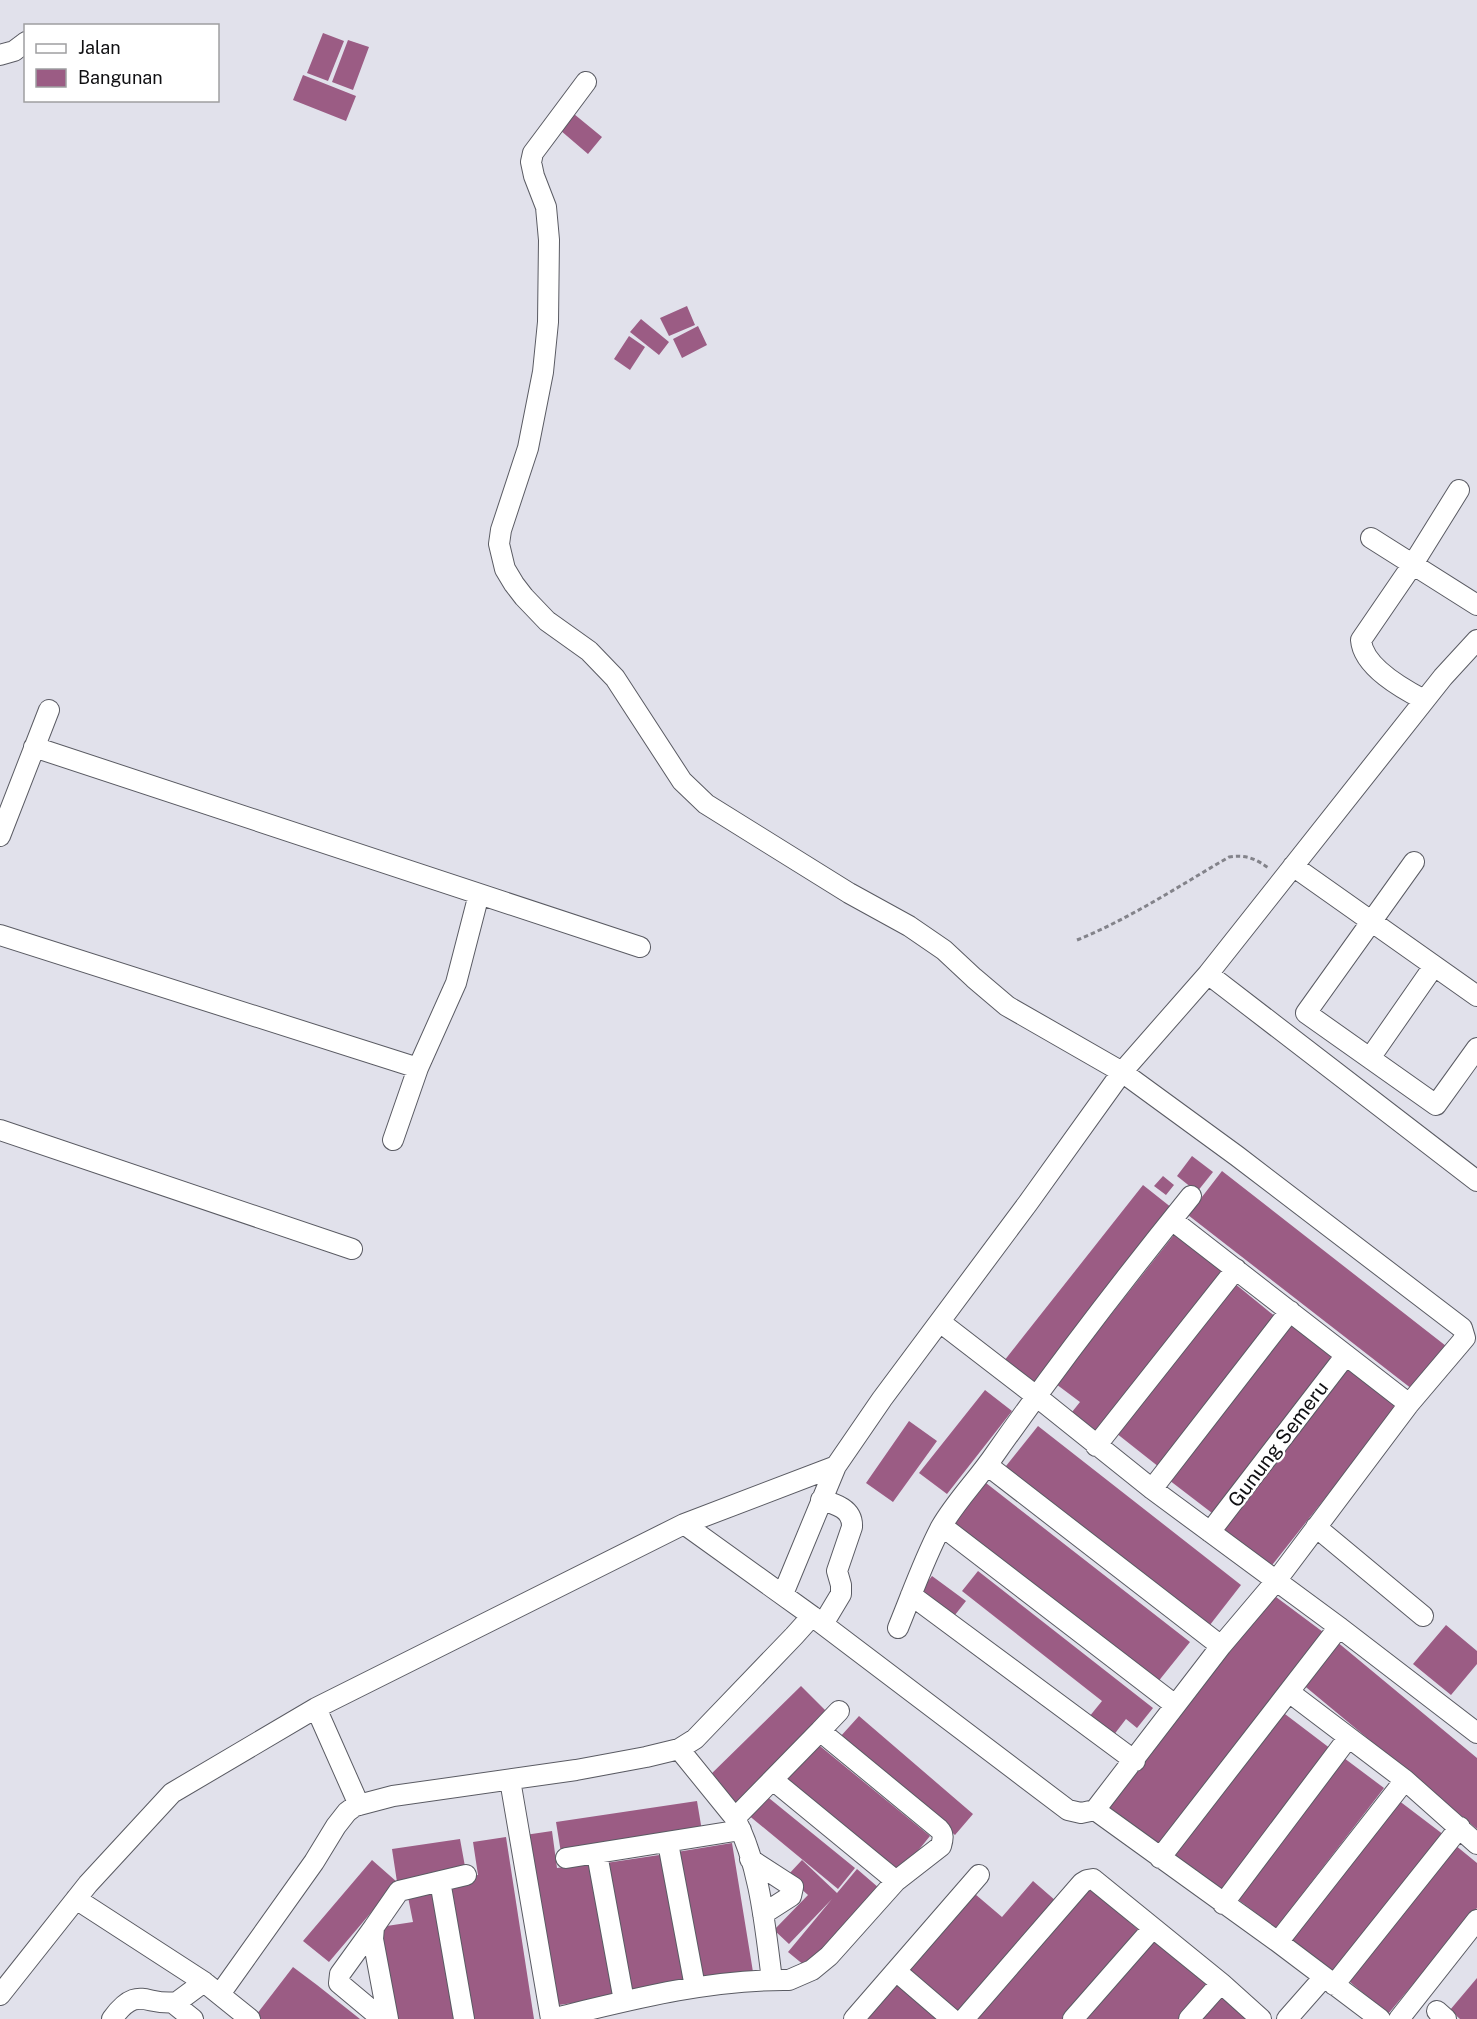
<svg xmlns="http://www.w3.org/2000/svg" width="1477" height="2019" font-family="'Public Sans',sans-serif">
	<style>
		.building { fill: #9b5c84 }
		.lines { fill: none; stroke-linecap: round; stroke-linejoin: round }
		.minor-casing { stroke: #5a5b63; stroke-width: 22 }
		.path { stroke: #83838a; stroke-width: 3; stroke-dasharray: 4.5 3; stroke-linecap: butt }
		.minor { stroke: #fff; stroke-width: 20 }
		.labels { text-anchor: middle; stroke-width: 5; stroke-linejoin: round; paint-order: stroke }
		.street-label { font-size: 20px; fill: #101013; stroke: #fff }
	</style>
	<rect width="100%" height="100%" fill="#e1e1eb"/>
	<path class="building" d="M323 33 344 41 328 81 307 73Z
		M348 40 369 47 353 90 332 82Z
		M303 75 356 96 346 121 293 100Z
		M574 114 602 137 588 154 560 130Z
		M687 306 695 325 669 336 660 318Z
		M641 319 669 342 659 355 630 332Z
		M698 326 707 345 682 358 673 339Z
		M629 336 645 347 630 370 614 359Z
		M1192 1156 1213 1172 1197 1192 1177 1176Z
		M1222 1171 1446 1346 1412 1389 1188 1215Z
		M1163 1176 1174 1185 1166 1195 1154 1186Z
		M1143 1185 1172 1208 1034 1384 1004 1361Z
		M1177 1231 1227 1270 1095 1438 1068 1417 1080 1402 1056 1384Z
		M1234 1283 1277 1318 1159 1467 1116 1433Z
		M1292 1324 1335 1357 1212 1513 1169 1480Z
		M1352 1364 1401 1402 1269 1569 1220 1531Z
		M985 1390 1012 1411 947 1494 919 1473Z
		M909 1421 937 1441 893 1502 866 1483Z
		M1038 1426 1241 1585 1206 1630 1002 1471Z
		M986 1483 1190 1642 1157 1683 953 1524Z
		M978 1571 1153 1708 1137 1728 1126 1719 1113 1736 1089 1717 1102 1701 962 1591Z
		M932 1576 966 1601 951 1620 917 1595Z
		M1272 1594 1323 1632 1160 1845 1109 1807Z
		M1446 1625 1477 1651V1664L1451 1695 1413 1664Z
		M1336 1641 1477 1758V1829L1301 1683Z
		M801 1686 831 1716 736 1809 706 1779Z
		M1281 1711 1331 1749 1219 1896 1169 1858Z
		M859 1716 973 1814 955 1835 840 1737Z
		M815 1742 930 1836 899 1874 784 1780Z
		M1340 1755 1384 1788 1276 1928 1232 1895Z
		M764 1794 855 1868 838 1889 747 1814Z
		M1398 1800 1444 1835 1335 1976 1290 1942Z
		M697 1801 702 1831 561 1853 556 1822Z
		M552 1831 557 1868 591 1863 613 1997 552 2006 525 1835Z
		M506 1837 534 2019H468L446 1880 478 1875 473 1842Z
		M460 1839 466 1872 397 1882 392 1849Z
		M732 1843 753 1972 697 1980 677 1852Z
		M1455 1845 1477 1863V1908L1388 2014 1344 1977Z
		M666 1854 686 1984 627 1993 606 1863Z
		M372 1860 397 1882 329 1962 303 1941Z
		M802 1860 837 1893 857 1869 879 1888 810 1970 788 1952 832 1899 789 1944 774 1930 808 1895 787 1876Z
		M1033 1881 1056 1901 959 2015 908 1972 975 1894 1002 1917Z
		M1088 1887 1141 1932 1067 2019H974Z
		M434 1894 454 2019H394L380 1927 413 1922 408 1897Z
		M1154 1940 1208 1986 1180 2019H1086Z
		M293 1967 317 1985 360 2019H253Z
		M1477 1978V2019H1460L1450 2010Z
		M896 1982 939 2019H865Z
		M1219 1995 1243 2016 1247 2019H1198Z"/>
	<g class="lines">
		<g class="minor-casing">
			<path id="minor" d="M0 55 14 51 26 42
				M586 82 542 141 533 153 531 162 534 176 546 207 549 240 548 322 543 372 528 448 501 530 499 544 505 569 514 584 524 597 547 621 589 651 615 678 682 781 706 804 849 893 909 926 944 950 974 978 1007 1006 1122 1072 1237 1156 1462 1328 1465 1338 1409 1404 1276 1581 1221 1646 1095 1810 1081 1813 1068 1810 812 1616 684 1524
				M1371 538 1477 605
				M1424 700C1403 689 1363 667 1361 640L1413 564 1459 490
				M34 747 640 947
				M0 836 49 710
				M1414 862 1306 1013 1436 1105 1477 1048
				M1293 866 1477 996
				M0 935 418 1068
				M1208 974 1477 1181
				M1370 1058 1434 966
				M0 1130 352 1249
				M393 1140 418 1068 456 983 479 894
				M1172 1220 1409 1404
				M940 1322 1036 1396 1152 1489 1339 1627 1477 1733
				M1096 1446 1236 1269
				M987 1465 1221 1646
				M1152 1489 1290 1311
				M821 1500C836 1504 853 1509 852 1527L837 1571 841 1585V1594L823 1624
				M942 1526 1175 1705
				M1316 1527 1423 1616
				M1210 1532 1346 1355
				M783 1594 836 1466 882 1399 1028 1203 1122 1072 1208 974 1443 677 1477 640
				M911 1595 1135 1761
				M898 1628C912 1594 924 1559 941 1527 956 1501 978 1479 995 1454 1057 1366 1123 1280 1191 1196
				M1289 1692 1405 1780 1477 1844
				M316 1708 359 1805
				M820 1731 839 1711
				M679 1749 735 1818C760 1866 765 1926 772 1980
				M510 1780 551 2019
				M773 1780 896 1881
				M1095 1810 1278 1942 1380 2019
				M668 1843 695 1987
				M597 1854 624 2001
				M566 1858 741 1830
				M1160 1858 1339 1627
				M750 1859 793 1887 791 1896 763 1914
				M440 1881 464 2019
				M76 1899 204 1982 250 2019
				M1223 1904 1348 1738
				M374 1927 340 1974 339 1983 382 2019
				M1278 1942 1405 1780
				M896 1971 952 2019
				M1334 1985 1460 1827
				M220 1994 314 1862 336 1826 347 1812 355 1806 393 1796 576 1770 646 1757 679 1749 695 1739 794 1636 812 1616
				M0 1995 88 1884 172 1793 316 1708 684 1524 836 1466
				M173 2003 193 2019
				M1437 2011 1446 2019
				M112 2019C138 1983 146 2007 177 2002L204 1982
				M388 2019 373 1939 374 1927 399 1891 466 1875
				M551 2019C629 2000 708 1979 789 1980L812 1970 829 1956 896 1881 941 1846C943 1839 944 1834 939 1829L820 1731 735 1818
				M854 2019 979 1875
				M964 2019 1082 1883 1087 1880 1093 1879 1221 1983 1261 2019
				M1073 2019 1152 1929
				M1189 2019 1221 1983
				M1287 2019 1324 1977
				M1399 2019 1477 1920"/>
		</g>
		<path class="path" d="M1077 940C1131 918 1179 886 1229 857 1246 854 1256 859 1270 869"/>
		<use href="#minor" class="minor"/>
	</g>
	<g class="labels">
		<g class="street-label">
			<text transform="translate(1278 1444) rotate(-53)" y="7">Gunung Semeru</text>
		</g>
	</g>
	<rect x="24" y="24" width="195" height="78" fill="#ffffff" stroke="#9f9fa1" stroke-width="1.5"/>
	<rect x="36" y="44" width="30" height="9" fill="#ffffff" stroke="#9f9fa1" stroke-width="1.5"/>
	<text x="78" y="54" font-size="18" fill="#101013">Jalan</text>
	<rect x="36" y="69" width="30" height="18" fill="#9b5c84" stroke="#9f9fa1" stroke-width="1.5"/>
	<text x="78" y="84" font-size="18" fill="#101013">Bangunan</text>
</svg>
